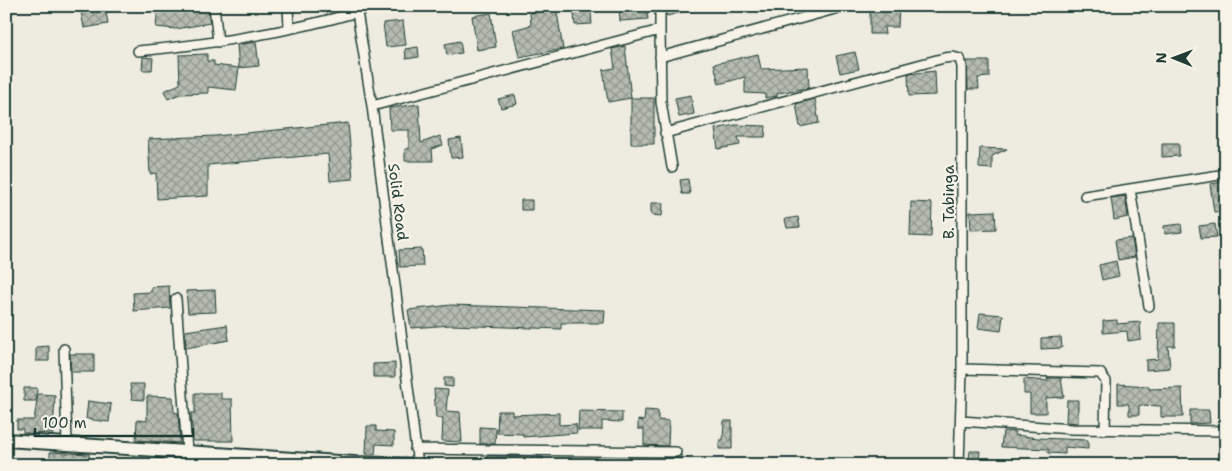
<svg xmlns="http://www.w3.org/2000/svg" width="1232" height="471" font-family="'Shantell Sans',sans-serif">
	<style>
		.building { fill: url(#building-cross-hatch); stroke: #1f3d34 }
		.lines { fill: none; stroke-linecap: round; stroke-linejoin: round }
		.street-casing { stroke: #1f3d34; stroke-width: 12 }
		.secondary-casing { stroke: #1f3d34; stroke-width: 16 }
		.street { stroke: #f7f3e8; stroke-width: 9 }
		.secondary { stroke: #f7f3e8; stroke-width: 12 }
		.labels { text-anchor: middle; stroke-width: 4.5; stroke-linejoin: round; paint-order: stroke }
		.street-label { font-size: 15px; fill: #1f3d34; stroke: #f7f3e8 }
	</style>
	<defs>
		<pattern id="building-cross-hatch" width="8" height="8" patternUnits="userSpaceOnUse" patternTransform="scale(1.25)"><rect width="8" height="8" fill="#b5bbb0"/><path d="M0 0l8 8M0 8l8-8" fill="none" stroke="#939990"/></pattern>
	</defs>
	<rect width="100%" height="100%" fill="#eeece1"/>
	<filter id="ink" filterUnits="userSpaceOnUse"><feTurbulence type="fractalNoise" baseFrequency=".02" numOctaves="2"/><feDisplacementMap in="SourceGraphic" scale="10" xChannelSelector="R" yChannelSelector="G"/><feConvolveMatrix kernelMatrix="1 2 1 2 8 2 1 2 1" color-interpolation-filters="sRGB"/></filter>
	<g filter="url(#ink)">
		<path class="building" d="M80 6H105L108 24 84 28Z
			M158 6H208L210 23 176 29 156 27Z
			M541 6H556L563 49 519 57 513 30 531 25 530 13 542 11Z
			M619 6H646L648 19 620 21Z
			M666 6H694V9L667 16Z
			M887 6H899L898 27H884L885 34H870V8Z
			M591 12 592 24 575 25 574 14Z
			M491 13 496 47 477 50 472 16Z
			M403 21 406 45 386 47 383 23Z
			M460 41 462 53 447 55 445 44Z
			M256 42 259 66 239 68 237 45Z
			M625 46 631 98 608 102 603 70 615 68 612 49Z
			M418 47 419 57 406 59 405 49Z
			M855 52 859 69 840 73 836 56Z
			M207 54V61H214V65L239 68 236 90 208 87V93L180 94 168 99 164 91 180 84 179 55Z
			M758 54 761 69 808 67 809 88 778 93 777 96 765 98V94L745 93V77L719 84 714 64Z
			M143 57 153 58 152 70H142Z
			M967 61H989V77L978 78 979 89H968Z
			M935 71 936 95 909 96 908 74Z
			M515 95 517 104 501 108 498 99Z
			M691 95 694 114 679 117 675 98Z
			M631 98H654V144H631Z
			M815 99 819 123 800 127 796 104Z
			M419 104 421 143 440 136 443 145 432 149 433 161H405V149H409V130H390L389 108Z
			M348 123 353 179 330 181 328 154 208 165V196L157 199 156 173 150 174 148 139 215 136Z
			M735 125 766 126 765 137H738L740 145 718 149 715 129Z
			M461 138 463 157 451 158 449 140Z
			M1162 143H1179V156L1162 157Z
			M980 148 1007 149 992 156V169L979 168Z
			M390 167 399 168 398 182H389Z
			M688 179 690 194H682L680 180Z
			M1225 182 1224 211 1214 212 1210 184Z
			M1125 196 1128 217 1114 220 1111 198Z
			M521 200H532V210H521Z
			M911 202 932 203 931 237 910 236Z
			M651 203H663L662 216 651 215Z
			M995 211 996 229 971 230 970 212Z
			M798 217 800 227 787 228 785 219Z
			M1181 224 1182 232 1165 234 1164 226Z
			M1215 224 1217 237 1201 238 1199 226Z
			M1132 238 1135 257 1118 260 1115 240Z
			M422 249 423 266 400 267 399 250Z
			M1116 261 1119 276 1102 280 1099 265Z
			M169 286 170 308 134 311 133 293 151 292V287Z
			M215 290 216 312 188 313 186 291Z
			M451 305 605 310 604 323H561V329L451 325 411 328 408 310Z
			M980 313 1003 315 1001 331 978 328Z
			M1117 320V324L1140 322 1141 339 1128 341 1127 331 1103 333V321Z
			M1159 323H1175V346H1168L1170 368 1146 370V360L1158 359Z
			M227 325 229 340 186 348 185 331Z
			M1061 337 1062 348 1041 349V338Z
			M49 346V361H36V347Z
			M70 354H94V372H71Z
			M395 363V377H373V364Z
			M444 378H453V387L444 386Z
			M1047 378H1061L1064 397 1046 398V413H1030V394H1024V379L1048 381Z
			M130 384H144V400L132 399Z
			M1118 384 1149 386V389L1182 388 1183 417H1161V406L1139 405V415H1129V404H1118Z
			M24 388H37L36 401H24Z
			M434 389 448 390 446 411 460 412 462 442 442 441 443 418H436Z
			M195 393H221V399H232L233 441H193L191 413H195Z
			M38 394 55 395 53 434 23 433V429H17V420H34Z
			M147 396 173 397 174 412 178 413 180 443 136 440 137 420 147 421Z
			M1067 400H1078V423L1066 422Z
			M88 401 111 404 109 422 86 419Z
			M645 410 658 411V420L669 421 668 446 644 445V429H638V420L644 421Z
			M1190 410H1209L1210 423 1190 424Z
			M498 411H512V415L559 413V425L576 424 577 433 523 437V434L497 433Z
			M579 411 622 412V422L602 421V430H578Z
			M724 421H732V449H719L720 440H723Z
			M367 426H376V431L394 432V445L376 444 375 454H366Z
			M480 427 496 428 495 444H480Z
			M1003 431 1015 432V435L1038 438 1088 440V449L1065 447V454L1048 453V449L1001 447Z
			M970 451H980L979 460 969 459Z
			M50 452 89 454 90 465H50Z
			M682 455V465H656V458H676Z
			M487 456 543 457V463L487 465Z
			M151 458 166 459V465H151Z
			M616 458H630V465H616Z"/>
		<g class="lines">
			<g class="street-casing">
				<path id="street" d="M214 6 218 42
					M288 6 289 28
					M357 12 370 6
					M660 30 661 102 672 167
					M138 51C212 44 286 33 357 12L372 106 418 465
					M660 57 846 6
					M372 106 660 30V6
					M665 133 944 58 953 57 960 59 962 67V369L959 465
					M1130 189 1149 306
					M1085 196 1226 174
					M176 299 187 451
					M64 349 67 443
					M962 369 1100 373 1106 381 1105 430
					M961 421 1071 429 1226 431
					M415 449 676 452"/>
			</g>
			<g class="secondary-casing">
				<path id="secondary" d="M6 440 354 463 418 465"/>
			</g>
			<use href="#street" class="street"/>
			<use href="#secondary" class="secondary"/>
		</g>
	</g>
	<g class="labels">
		<g class="street-label">
			<text transform="translate(398 202) rotate(83)" y="5">Solid Road</text>
			<text transform="translate(949 202) rotate(-90)" y="5">B. Tabinga</text>
		</g>
	</g>
	<rect width="1232" height="471" fill="none" stroke="#f7f3e8" stroke-width="25"/>
	<rect x="12" y="12" width="1207" height="446" fill="none" stroke="#1f3d34" stroke-width="2" filter="url(#ink)"/>
	<g transform="translate(1174 58) rotate(271)" stroke="#f7f3e8" stroke-width="4" paint-order="stroke">
	<path d="M0-4L9 19L0 12L-9 19Z" fill="#1f3d34"/>
	<text y="-8" font-size="14" font-weight="bold" text-anchor="middle" fill="#1f3d34">N</text>
	</g>
	<path d="M35 428v8h158v-8" fill="none" stroke="#1f3d34" stroke-width="2.5"/>
	<text x="42" y="428" font-size="15" fill="#1f3d34" stroke="#f7f3e8" stroke-width="4" paint-order="stroke">100 m</text>
</svg>
